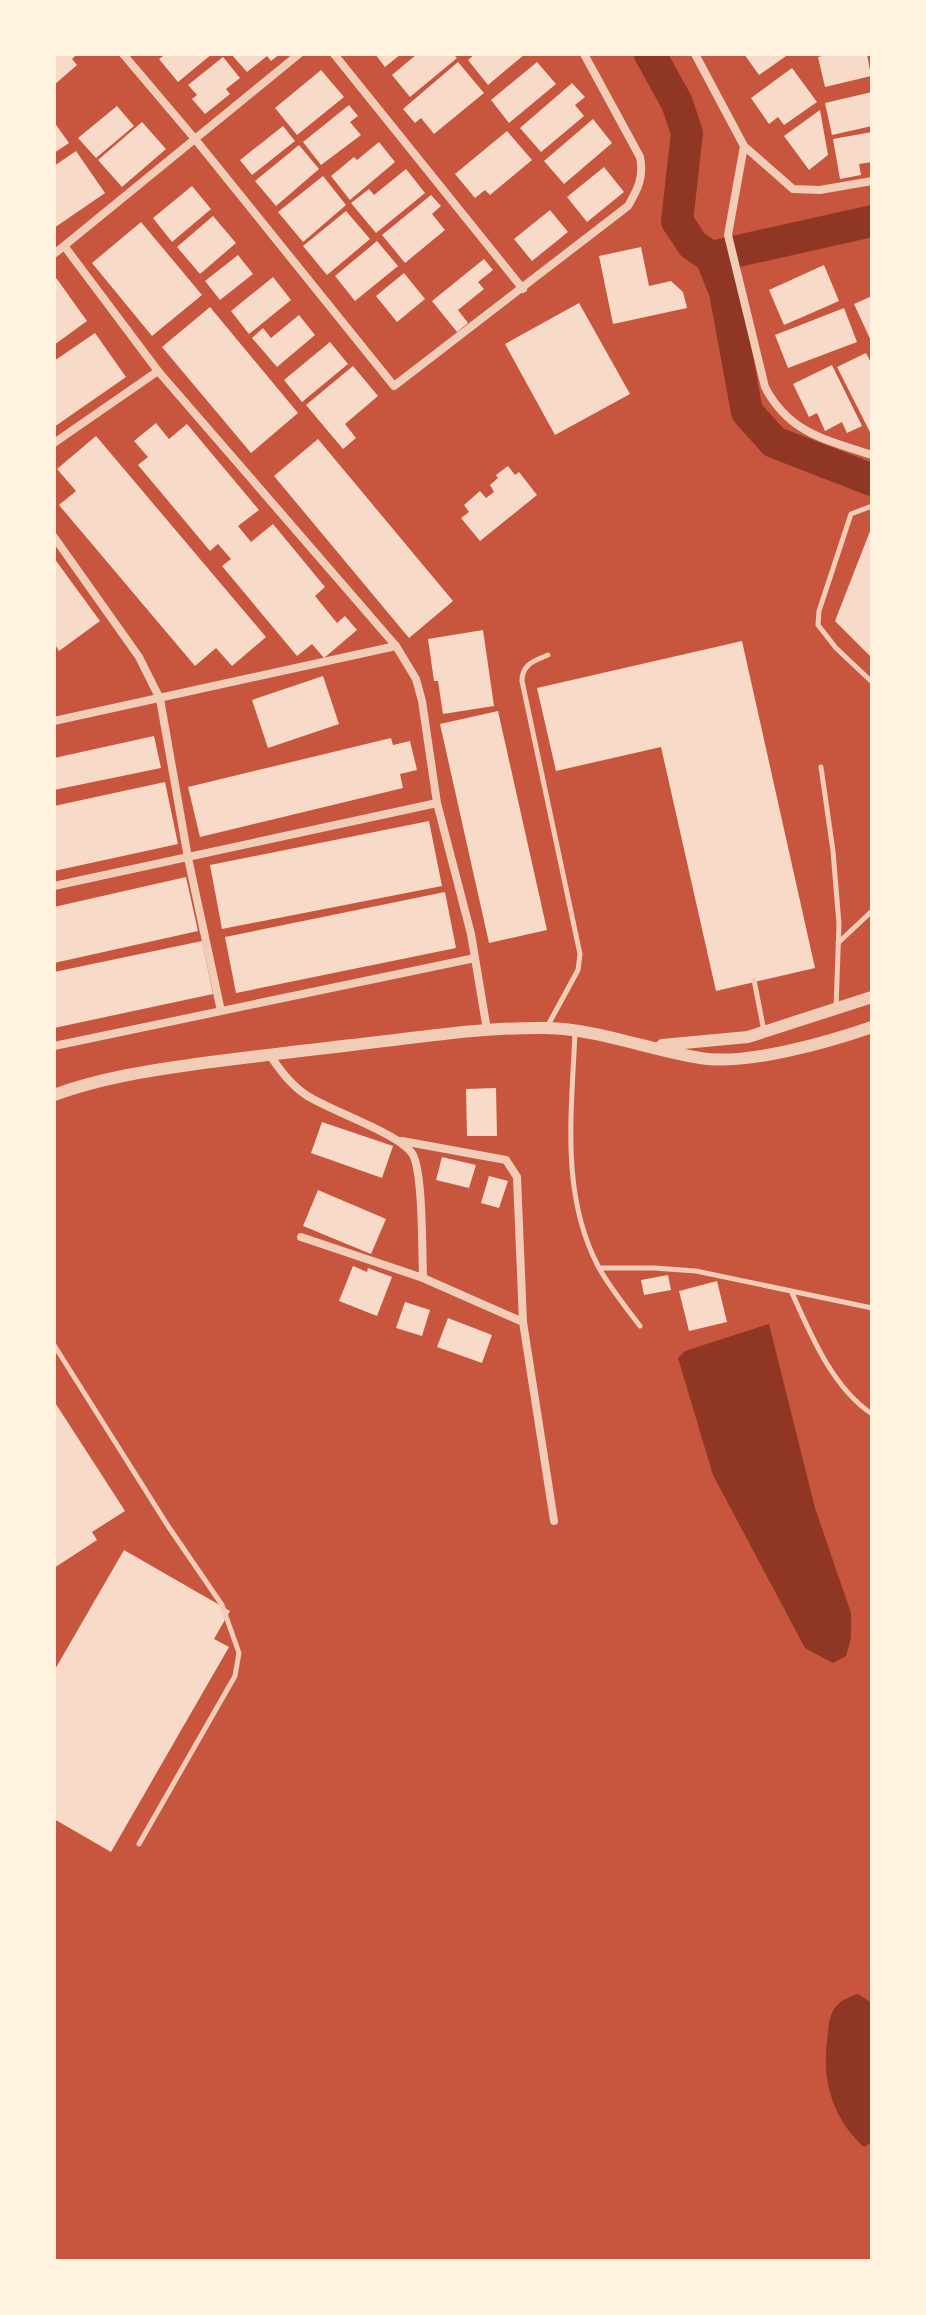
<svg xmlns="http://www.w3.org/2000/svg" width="926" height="2315" font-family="Helvetica,sans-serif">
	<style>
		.water { fill: #8f3625 }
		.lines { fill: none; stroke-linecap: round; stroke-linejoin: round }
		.river { stroke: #8f3625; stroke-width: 32 }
		.building { fill: #f7dbc8 }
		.service { stroke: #f1ccb7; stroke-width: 5 }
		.minor { stroke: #f1ccb7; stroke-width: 8 }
		.tertiary { stroke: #f1ccb7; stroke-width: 12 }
	</style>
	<rect width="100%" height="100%" fill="#c8553d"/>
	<path class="water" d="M769 1324 815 1508 851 1613V1638L846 1656 833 1663 805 1648 713 1475 678 1358 685 1351Z
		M858 1994 872 2003V2142L864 2147C833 2119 822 2082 827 2041 830 2014 830 2003 858 1994Z"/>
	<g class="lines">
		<path class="river" d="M650 54 677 103 687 133 677 221 693 245 711 257 872 221
			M711 257 725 292 747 412 774 442 872 480"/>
	</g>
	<path class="building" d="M54 54H77L72 59 77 65 54 85Z
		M166 54H212L178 82 159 59Z
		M231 54H280L271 61 267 56 247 72Z
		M375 54H401L385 67Z
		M417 54H453L457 58 410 97 392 75Z
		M475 54H525L488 85 468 60Z
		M744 54H789L759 75Z
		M831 54H867L871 76 825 87 818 57Z
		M223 57 240 78 226 89 230 94 205 114 192 99 197 95 188 85Z
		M458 62 484 93 434 134 421 118 415 123 403 109Z
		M537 62 556 84 509 123 491 100Z
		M792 68 817 102 784 125 778 117 769 124 751 98Z
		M321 70 344 97 297 135 275 108Z
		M572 83 585 97 575 105 584 116 541 152 520 128Z
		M872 92V126L832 135 825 103Z
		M349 105 358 116 350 122 361 135 321 165 303 142Z
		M117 106 134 126 96 158 78 138Z
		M820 110 828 155 809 170 784 136Z
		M593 119 612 143 564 184 544 161Z
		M54 122 69 143 54 153Z
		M142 122 166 149 122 187 98 160Z
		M283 126 295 141 252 175 240 160Z
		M507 131 532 160 490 195 485 190 475 198 455 174Z
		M872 132V162L859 164 861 175 840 179 833 139Z
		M379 142 395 162 350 200 331 176 354 157 357 160Z
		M299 145 319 169 276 206 255 181Z
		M76 151 105 193 54 228V166Z
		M604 167 624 192 587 222 567 197Z
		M406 169 425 193 376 233 351 203 369 189 374 195Z
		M323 176 346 205 303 242 278 212Z
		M192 186 211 209 172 242 153 218Z
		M431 195 441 206 432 214 445 230 405 263 382 235Z
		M550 210 568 232 532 261 514 239Z
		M346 211 370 239 327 275 303 246Z
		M213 216 236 243 200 274 177 247Z
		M141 222 202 295 152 336 92 263Z
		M377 241 398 266 355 301 335 276Z
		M641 247 649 286 671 281 683 292 687 308 613 324 599 256Z
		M238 255 253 274 220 300 205 281Z
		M484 259 493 270 478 282 484 289 458 310 468 323 457 332 432 301Z
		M824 265 839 301 784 325 769 290Z
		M404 273 425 299 397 322 376 296Z
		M54 275 87 321 54 345Z
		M273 277 291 300 249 334 231 311Z
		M872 296V343L854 304Z
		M579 303 630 394 555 435 505 344Z
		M210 307 298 413 251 453 162 347Z
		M844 308 857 342 788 368 775 335Z
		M299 315 315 335 277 367 252 338 263 328 271 338Z
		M95 333 126 377 54 427V361Z
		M330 342 348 364 302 402 284 380Z
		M866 353 872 365V436L837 367Z
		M832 365 862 426 847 433 842 422 825 431 817 413 809 417 793 384Z
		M353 366 378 396 345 424 356 438 343 449 306 405Z
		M156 423 169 439 187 424 259 510 238 526 251 542 273 524 325 587 315 596 337 623 345 616 357 630 324 658 312 644 297 656 222 566 231 559 218 544 210 551 138 465 148 457 134 441Z
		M96 436 266 637 232 666 216 648 195 666 59 505 76 491 57 469Z
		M318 439 453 601 409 638 274 476Z
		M508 466 515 475 519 472 537 495 480 541 461 518 469 512 464 505 480 491 486 498 494 492 490 485 498 478 496 475Z
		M872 526V658L835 621Z
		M54 558 100 621 59 651 54 643Z
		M483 630 494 706 443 714 438 681H434L428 639Z
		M742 641 815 968 716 991 661 747 556 771 537 688Z
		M323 676 339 724 268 748 252 700Z
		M498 711 547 930 489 943 440 724Z
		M154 736 161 768 54 790V758Z
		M391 738 393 745 410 741 417 770 400 774 403 788 200 837 188 787Z
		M165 782 178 844 54 871V806Z
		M429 821 442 886 222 929 210 865Z
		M186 877 198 931 54 963V907Z
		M445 892 456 948 236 993 225 937Z
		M202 941 213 994 54 1028V972Z
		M496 1088 497 1136H467L466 1089Z
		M322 1122 393 1146 382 1178 311 1153Z
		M442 1157 476 1165 469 1188 436 1180Z
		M489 1176 508 1181 499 1208 481 1203Z
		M318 1190 386 1219 371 1254 303 1226Z
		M353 1266 367 1272 368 1268 392 1277 377 1316 339 1301Z
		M668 1275 671 1290 644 1295 641 1280Z
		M717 1281 727 1322 689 1331 679 1291Z
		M405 1302 430 1310 422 1336 396 1328Z
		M448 1318 492 1335 482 1363 437 1347Z
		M54 1401 125 1511 92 1532 97 1540 54 1568Z
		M124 1550 230 1611 214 1639 229 1647 111 1852 54 1819V1671Z"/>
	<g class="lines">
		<path class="service" d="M872 506 851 514 819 611 818 625 836 648 872 682
			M821 767 833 851 839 924 836 1009
			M838 943 872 911
			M754 980 764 1031
			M547 1027 578 970 580 954 522 681C522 664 534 661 548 655
			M575 1031C572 1111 560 1193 598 1266 609 1287 626 1307 640 1326
			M600 1268H654L696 1271 872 1308
			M792 1293C811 1335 832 1387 872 1414
			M54 1345 168 1526 222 1605 239 1653 235 1676 139 1844"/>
		<path class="minor" d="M123 54 195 139 394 386 628 206C638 189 644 177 640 157L584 54
			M334 54 523 289
			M695 54 744 146 728 235 765 387C789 433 826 440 872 455
			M744 146 793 189 820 190 872 181
			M65 247 158 371 396 646 416 679 422 701 437 803 471 934 487 1030
			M54 254 299 54
			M54 443 158 371
			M54 537 139 657 160 699 188 858 221 1011
			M54 721 396 646
			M54 886 437 803
			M54 1046 475 958
			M269 1054C280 1070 290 1084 306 1095 330 1111 402 1134 413 1155 423 1174 422 1252 423 1278
			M402 1141 506 1160 517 1177 523 1322
			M301 1237 423 1278 523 1322 554 1521"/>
		<path class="tertiary" d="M662 1045 748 1037 872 997
			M54 1095C100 1078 147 1071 196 1064 248 1057 300 1051 352 1045 416 1038 481 1027 546 1028 598 1029 649 1050 700 1058 745 1066 829 1042 872 1027"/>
	</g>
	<rect width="926" height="2315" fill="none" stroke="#fff3e0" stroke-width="112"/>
</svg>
